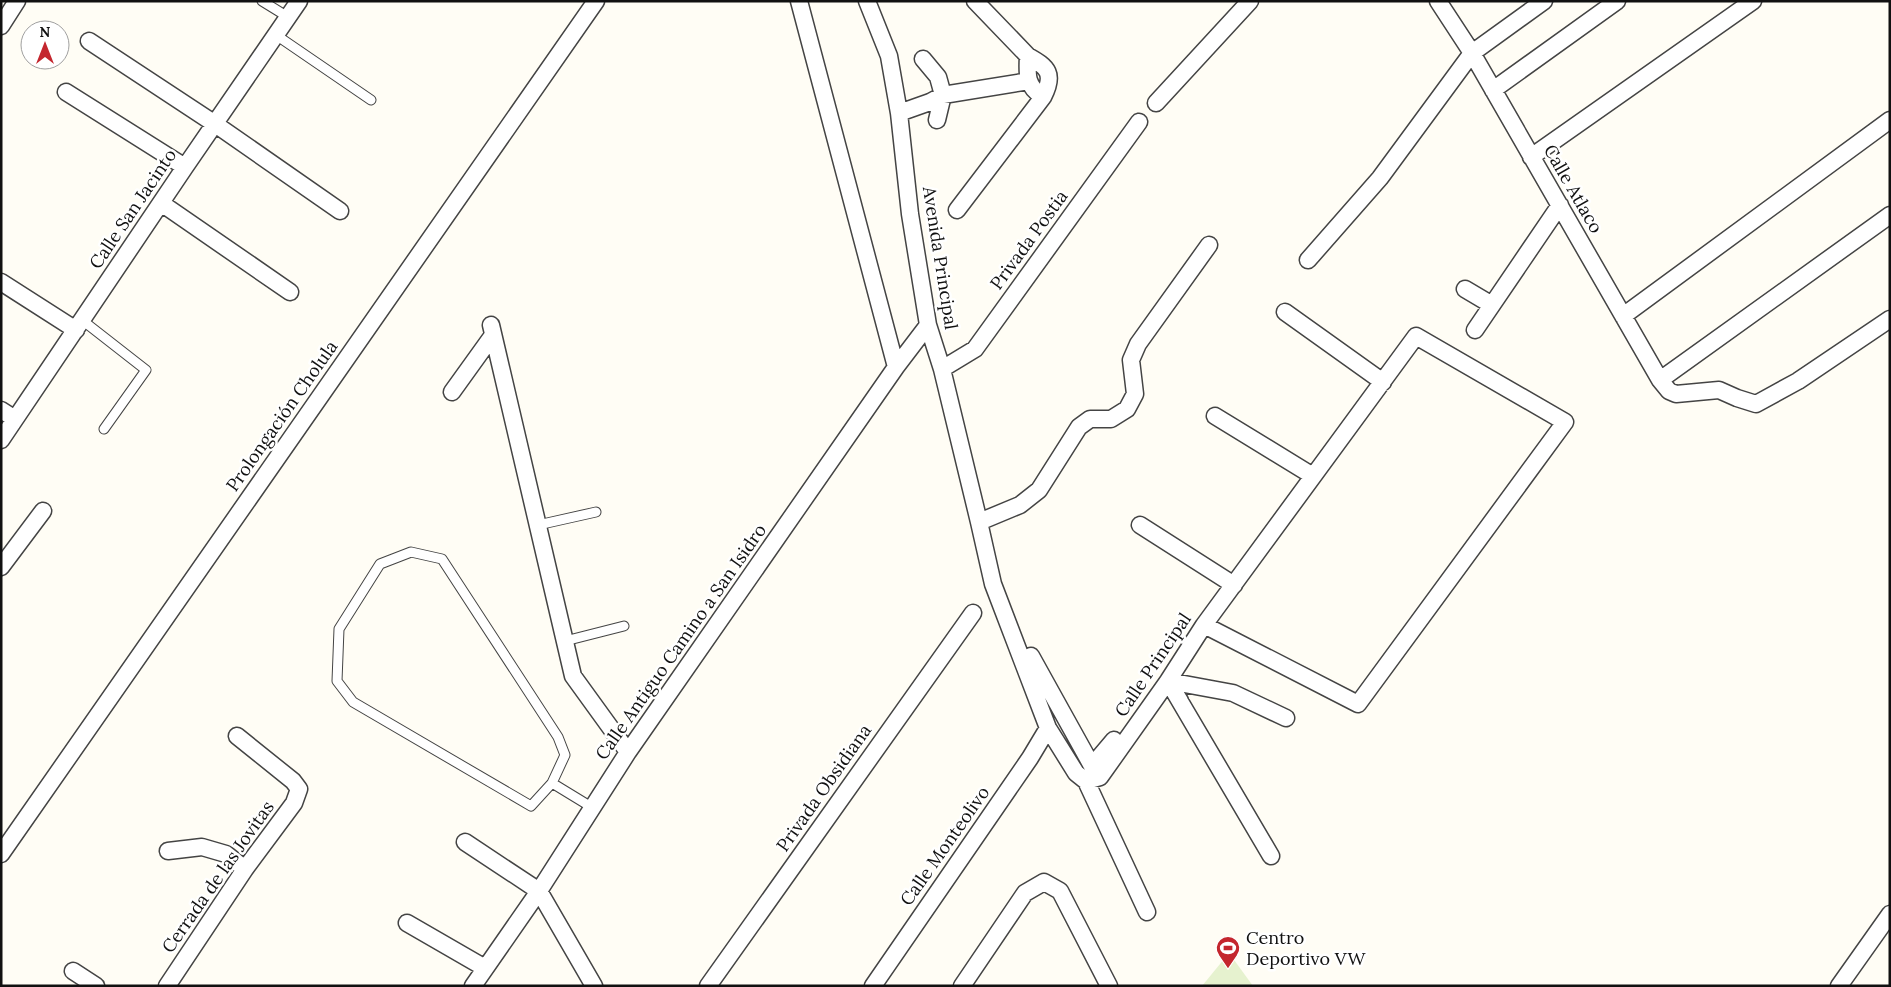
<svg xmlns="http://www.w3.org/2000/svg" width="1891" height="987" font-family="Lora,serif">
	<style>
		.pitch { fill: #e6f2cf }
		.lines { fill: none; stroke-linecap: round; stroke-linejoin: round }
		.lane-casing { stroke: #444; stroke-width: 11 }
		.street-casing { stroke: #444; stroke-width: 19 }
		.lane { stroke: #fff; stroke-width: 9 }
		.street { stroke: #fff; stroke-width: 16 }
		.labels { text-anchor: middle; stroke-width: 5; stroke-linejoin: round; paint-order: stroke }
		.street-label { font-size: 18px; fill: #111; stroke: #fff }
		.poi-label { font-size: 18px; fill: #111; stroke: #fff; text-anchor: start }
	</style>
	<rect width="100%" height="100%" fill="#fffdf5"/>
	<path class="pitch" d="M1229 953 1253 986H1202Z"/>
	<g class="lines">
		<g class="lane-casing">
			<path id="lane" d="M262 1 288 17
				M276 35 371 100
				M82 320 146 370 104 429
				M538 525 596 512
				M411 552 442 559 558 737 565 755 552 783 531 806 353 702 337 681 339 629 380 564Z
				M565 641 624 626
				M552 783 593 808"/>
		</g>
		<g class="street-casing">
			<path id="street" d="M799 1 896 367
				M867 1 889 56 899 113 910 214 928 325 942 369 979 522 993 584 1048 728 1076 773 1086 781 1147 912
				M975 1 1028 56
				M1438 1 1472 53 1660 380 1669 391 1676 394 1719 390 1737 398 1756 404 1798 381 1890 319
				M1 26 17 1
				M89 41 215 124 340 211
				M1028 56C1048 67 1055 74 1043 97 1026 86 1027 75 1028 56Z
				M923 59 938 77 943 95 937 120
				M1493 90 1617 1
				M66 92 185 167
				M1156 103 1250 1
				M899 113 930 102 943 95 1029 81
				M1531 157 1753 1
				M161 203 290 292
				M957 210 1043 97
				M1308 260 1380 178 1472 53 1544 1
				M1 282 76 330
				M1465 289 1492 305
				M1285 312 1383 382
				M1623 316 1890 120
				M491 325 573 676 628 752
				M1475 330 1560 205
				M942 369 975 349 1139 122
				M1660 380 1890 215
				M452 392 493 335
				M1 410 15 419
				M1215 416 1313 476
				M1 440 185 167 299 1
				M979 522 1020 505 1039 490 1079 427 1090 419H1111L1127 409 1135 394 1131 360 1138 344 1209 245
				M1140 525 1234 585
				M1 567 43 511
				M1031 656 1092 766 1114 740
				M1168 681 1233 693 1286 718
				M1180 701 1168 681 1271 856
				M1086 781 1100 777 1168 681 1204 625 1416 336 1565 422 1358 704 1204 625
				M465 842 539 891 594 986
				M168 851 202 847 226 854 245 869
				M1 854 596 1
				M407 923 485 968
				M73 971 96 986
				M167 986 245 869 294 803 299 789 293 781 237 736
				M473 986 539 891 628 752 896 367 928 325
				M708 986 973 613
				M873 986 1030 758 1048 728
				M962 986 1025 893 1044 882 1060 891 1109 986
				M1839 986 1890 914"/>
		</g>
		<use href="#lane" class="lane"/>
		<use href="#street" class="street"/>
	</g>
	<defs>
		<g id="stadium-pin" transform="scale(1.25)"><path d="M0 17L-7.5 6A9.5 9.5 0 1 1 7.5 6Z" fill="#c4262e" stroke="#fff"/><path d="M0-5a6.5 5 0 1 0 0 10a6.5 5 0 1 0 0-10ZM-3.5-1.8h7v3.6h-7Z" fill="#fff"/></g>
	</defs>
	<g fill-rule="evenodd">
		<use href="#stadium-pin" x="1228" y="948"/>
	</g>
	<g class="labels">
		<g class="street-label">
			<text transform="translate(1573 189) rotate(60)" y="6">Calle Atlaco</text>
			<text transform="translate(133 209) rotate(-56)" y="6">Calle San Jacinto</text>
			<text transform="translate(1029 240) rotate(-54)" y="6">Privada Postia</text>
			<text transform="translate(940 258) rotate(81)" y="6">Avenida Principal</text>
			<text transform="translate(282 416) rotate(-55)" y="6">Prolongación Cholula</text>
			<text transform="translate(681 642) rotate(-55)" y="6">Calle Antiguo Camino a San Isidro</text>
			<text transform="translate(1153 665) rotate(-56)" y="6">Calle Principal</text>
			<text transform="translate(824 788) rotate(-55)" y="6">Privada Obsidiana</text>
			<text transform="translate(945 846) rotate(-55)" y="6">Calle Monteolivo</text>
			<text transform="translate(218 877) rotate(-55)" y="6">Cerrada de las Jovitas</text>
		</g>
		<g class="poi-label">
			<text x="1246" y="944">Centro<tspan x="1246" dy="21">Deportivo VW</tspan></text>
		</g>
	</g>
	<rect width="1891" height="987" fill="none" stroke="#111111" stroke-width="5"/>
	<g transform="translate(45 45)"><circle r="24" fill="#ffffff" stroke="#a0a0a0"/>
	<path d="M0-4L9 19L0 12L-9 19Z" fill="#c4262e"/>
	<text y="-8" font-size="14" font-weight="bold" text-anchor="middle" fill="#111111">N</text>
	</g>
</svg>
